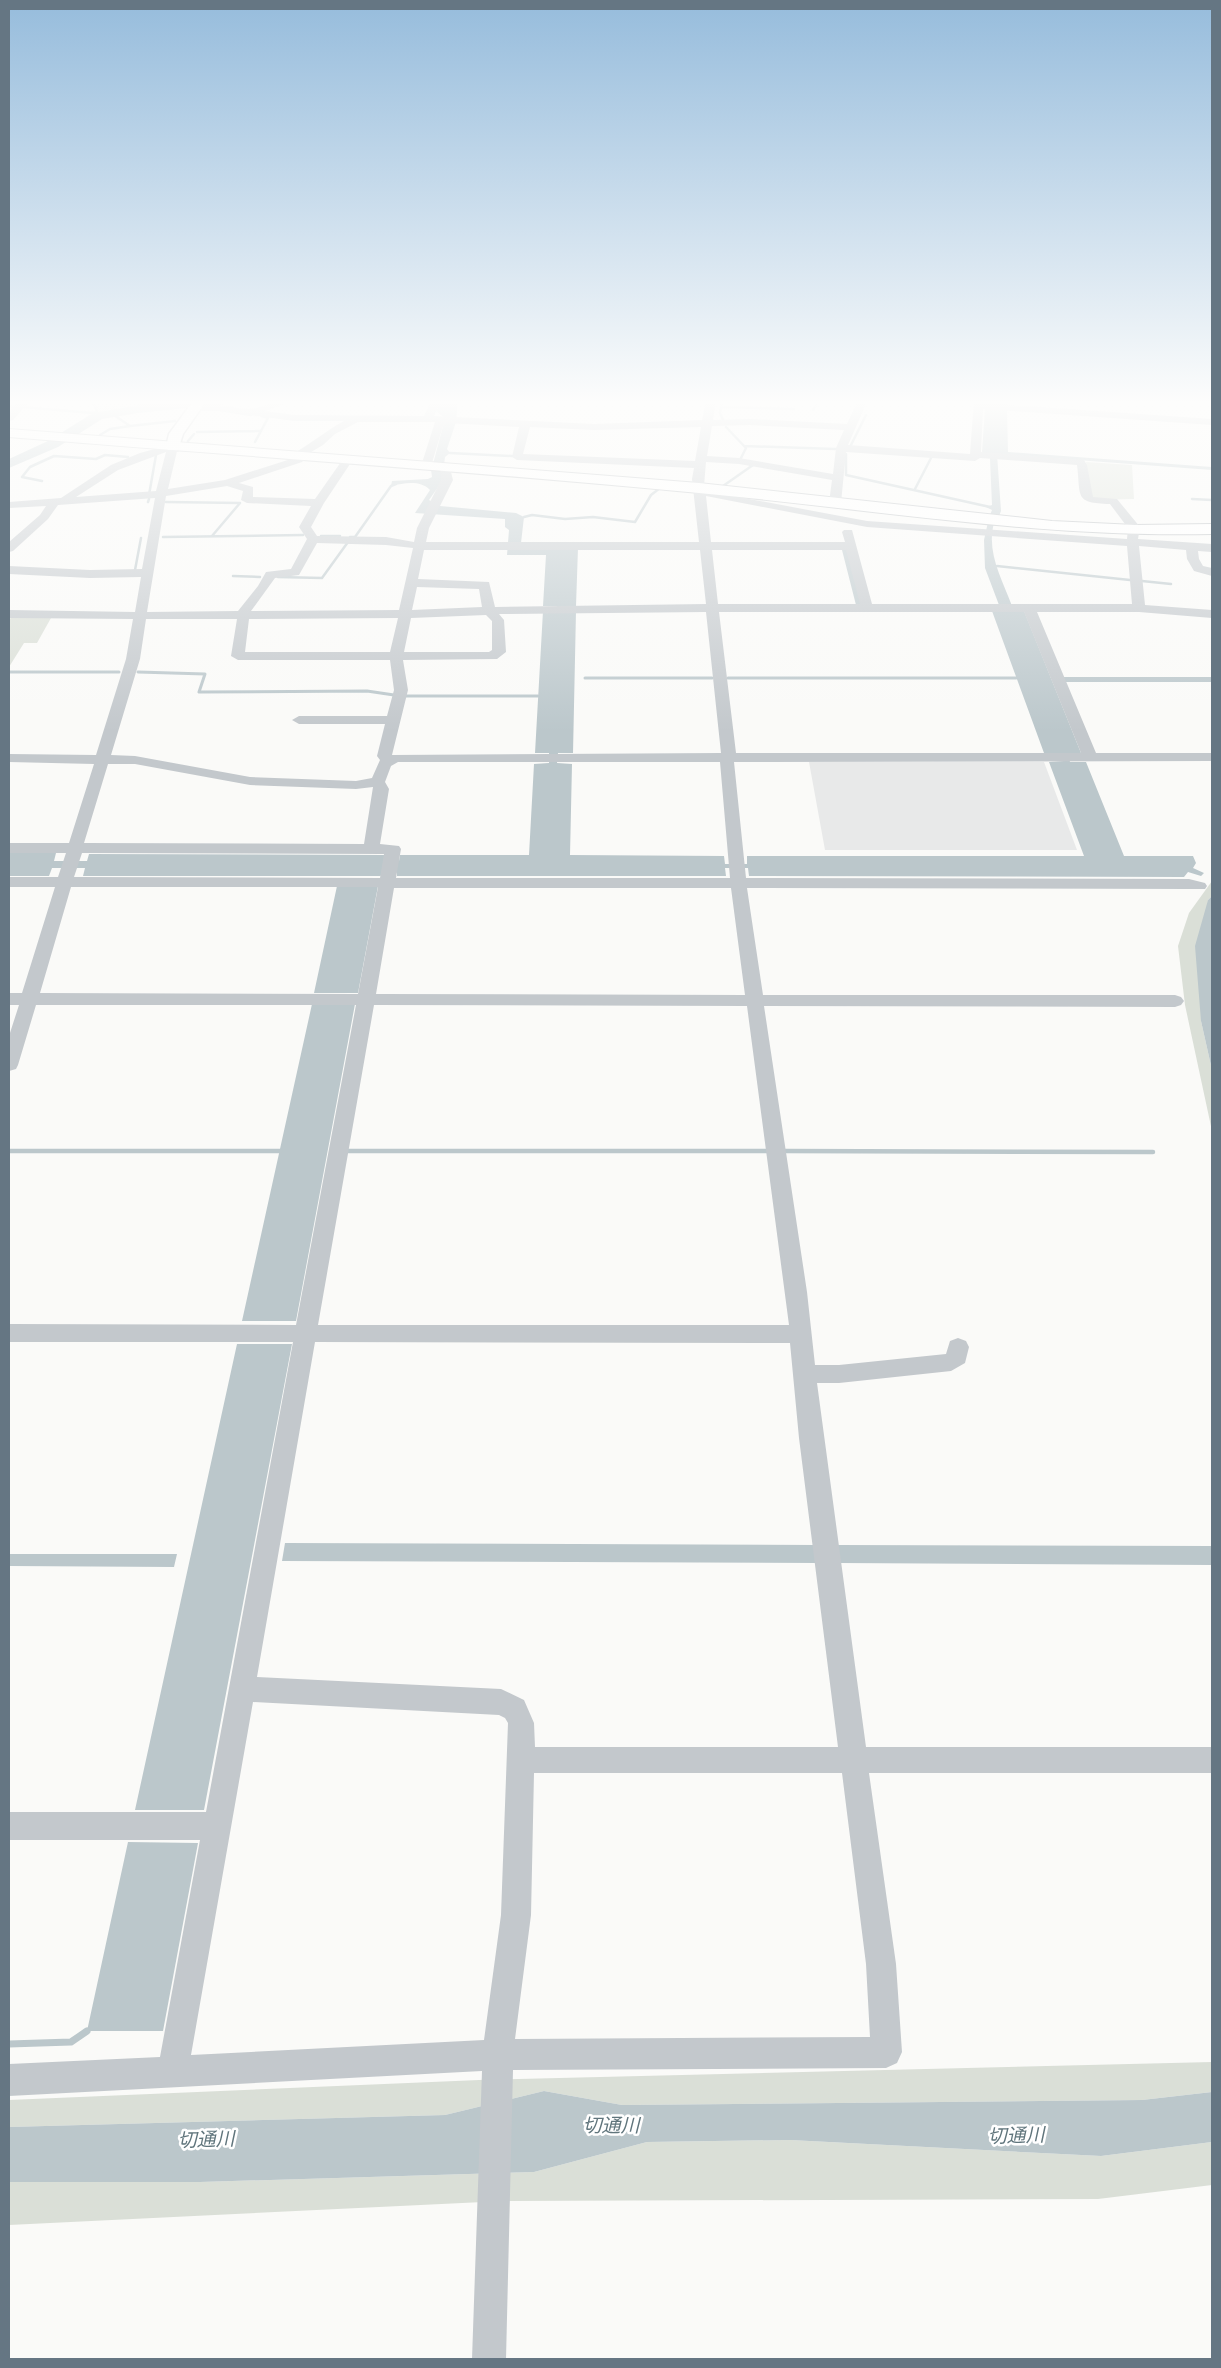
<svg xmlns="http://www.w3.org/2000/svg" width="1221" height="2368" font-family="Arial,'Noto Sans JP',sans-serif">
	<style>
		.built { fill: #e8e9e9 }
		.green { fill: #dadfd7 }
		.water { fill: #bbc7cb }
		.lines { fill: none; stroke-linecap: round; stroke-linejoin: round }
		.stream-far3 { stroke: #bbc7cb; stroke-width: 2.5 }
		.stream-far2 { stroke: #bbc7cb; stroke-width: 3 }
		.stream-far1 { stroke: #bbc7cb; stroke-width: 4.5 }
		.stream { stroke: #bbc7cb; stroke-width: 7 }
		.river { fill: #bbc7cb; fill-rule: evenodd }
		.major-casing { stroke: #b5babe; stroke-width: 3 }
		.highway-casing { stroke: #b4b9bd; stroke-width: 2 }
		.minor { fill: #c3c8cc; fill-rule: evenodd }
		.major { fill: #fff; fill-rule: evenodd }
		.highway { fill: #fff; fill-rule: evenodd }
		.labels { text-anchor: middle; stroke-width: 5; stroke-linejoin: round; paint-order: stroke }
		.near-water-label { font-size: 19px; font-style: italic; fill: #60757c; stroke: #fff }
	</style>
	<rect width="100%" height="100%" fill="#fafaf8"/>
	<path class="built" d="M93 400H192L125 407 98 412Z
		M809 762H1044L1077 850H825Z"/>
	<path class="green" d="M1086 462 1132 465 1134 499 1093 500 1089 492Z
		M11 617 51 618 37 643H24L9 667V621Z
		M1212 881V896L1208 900 1201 1021 1212 1070V1131L1185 1005 1178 946 1189 913Z
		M1212 2062V2092L1142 2100 622 2105 544 2091 445 2115 9 2127V2100L479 2080Z
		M790 2140 1101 2156 1212 2142V2185L1098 2199 504 2201 9 2225V2182H200L534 2172 647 2142Z"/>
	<path class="water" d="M442 400H458L456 422 447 449 450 453 445 457 444 465 433 464 443 426 447 420 436 411Z
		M985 400H1008V405L1004 409 1007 411 1008 452 1212 467V470L997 454 1001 511 999 516 990 515 992 510 986 507 992 505 990 458 982 452 985 409 987 408Z
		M431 470H441L443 480 429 500 440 506 516 513 524 517 521 543 578 548 576 606H563L576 611 573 753H558L557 763 572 764 570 855 724 856 725 864H747V856H1084L1049 762 1064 761 1060 753H1044L992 611 999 605 985 568 984 540 988 522 994 523C986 552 1002 579 1012 606L1024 611 1081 753H1067L1070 762H1086L1124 856H1193L1196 863 1193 868 1204 873 1201 876 1188 872 1184 877 749 876 748 868H725L726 876H397V869L380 876H83L85 868H52L49 876H9V853H56L54 861H87L89 854 384 855V861H399L400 855H529L534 764 549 763V753H535L543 611H557V606H543L546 555H507L509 530 505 527V519L415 513 430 490C420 480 405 483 391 486L392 481 428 479 432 477Z
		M713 548H847L862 606 856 605 842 550H713Z
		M1062 677H1212V682H1065Z
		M337 886H378L358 993H314Z
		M1212 896V1070L1201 1021 1195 946 1208 900Z
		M312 1004H355L296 1321H242Z
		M237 1344H292L204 1810H135Z
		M285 1543 817 1545 818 1563 282 1561Z
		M836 1545 1212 1546V1565L838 1563Z
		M9 1554H177L174 1567 9 1566Z
		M128 1842 198 1843 163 2031H87Z
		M544 2091 622 2105 1142 2100 1212 2092V2142L1101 2156 790 2140 647 2142 534 2172 200 2182H9V2127L445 2115Z"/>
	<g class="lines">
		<path class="stream-far3" d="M722 400 720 413 724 422
			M9 406 17 407
			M22 407 93 413 97 412 92 400
			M721 407 794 409
			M220 410 251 415
			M813 410 819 400
			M130 426 175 421
			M726 427 746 448 740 460
			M197 432 261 431
			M100 435 110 429 130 426 111 413
			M188 441 194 434
			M255 442 268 418 262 416
			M744 446 835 449
			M850 447 866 415
			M450 453 512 456
			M846 454V475L990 507
			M42 481 22 477 30 467 54 456 96 459 105 455 128 457
			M723 486 753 465H750
			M915 489 931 458
			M149 495 156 455
			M1192 499 1212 500
			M148 502 149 499
			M166 502 240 503 212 536
			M524 517 532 515 565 519 593 517 635 522 651 495 660 488
			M321 536H340
			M163 537 303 535
			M350 537H355L391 486 396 484
			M997 566 1130 580
			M135 570 141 538
			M233 576 260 577
			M278 577 322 578 348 542
			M1142 581 1171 584"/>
		<path class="stream-far2" d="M9 672H119
			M138 672 205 674 199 692 367 691 394 695
			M585 678H712
			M728 678H1016
			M406 696H538"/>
		<path class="stream-far1" d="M9 1151H280
			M343 1151H767
			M785 1151 1153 1152"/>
		<path class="stream" d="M9 2044 71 2042 87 2031"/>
		<path class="river" d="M188 400H233L227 404 138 413 102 419 58 447 9 468V459L48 441 93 413 138 405Z"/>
		<g class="major-casing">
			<path id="major" d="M194 400H207L183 434 178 450H168L166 447 169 434Z"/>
		</g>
		<g class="highway-casing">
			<path id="highway" d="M9 429 699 483 1052 521 1135 525 1212 524V534C1040 538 870 509 699 493 469 471 239 456 9 437Z"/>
		</g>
		<path class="minor" d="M20 400H31L13 420 9 421V412Z
			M280 400H296L265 411 294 415 424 416 431 400H441L434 416 594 424 702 420 706 400H716L713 420 750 419 847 424 858 400H887L882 403 866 404 848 445 970 454 974 400H984V403L1212 419V425L983 409 981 452 1084 460 1087 465 1093 497 1117 499 1140 527 1138 539 1212 544V552L1198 551 1199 559 1203 566 1212 568V576L1194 571 1187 559 1186 550 1139 546 1145 605 1212 610V618L1139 612H1037L1096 753H1212V761L734 762 746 878 1189 879 1205 883 1207 886 1205 889H1189L747 888 763 995H1175L1181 997 1184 1001 1181 1005 1175 1007 764 1006 807 1292 815 1365H839L946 1354 950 1341 958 1338 966 1341 969 1347 965 1363 951 1371 839 1383H817L866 1747H1212V1773H869L896 1964 902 2052 897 2063 886 2068 513 2070 506 2359H472L482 2071 9 2096V2064L160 2057 200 1840H9V1812H206L293 1342H9V1324L296 1325 356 1005H36L18 1065 16 1069 9 1071V1036L19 1005H9V993H22L55 887H9V877H58L66 853H9V843H69L94 764 9 762V754L96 755 126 659 133 619 9 618V610L135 612 141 577 90 578 9 574V566L90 570 142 569 155 498 58 505 48 519 13 551 9 552V542L40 515 46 506 9 508V502L61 498 111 465 140 453 173 444 178 447 168 489 225 480 294 458 296 452C313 442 327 430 344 421H294L221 411H195L190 408C201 398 234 409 249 409 258 409 270 403 280 400ZM358 422H435L422 463 425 469 429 470 434 467 432 463 443 426 446 423 519 427 512 457 517 460 694 468 692 479 699 542H426L429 528 453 480 450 468 445 465 440 468 441 480 417 528 414 542 386 537 317 536 311 527 324 503 352 461 351 459H343L315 499 253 497V487L239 483 302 462 307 457 306 455 323 445 335 434ZM750 425 844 430 836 448 833 474 739 458 707 456 712 426ZM530 427 594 430 701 427 695 461 523 454ZM166 452 156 491 76 497 118 470ZM846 452 975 461 980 458 1077 465C1081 497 1074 503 1110 504L1128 528 1127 539 867 521 728 495 714 491 704 486 706 462 739 464 832 480 829 503 835 506 841 503ZM227 486 243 491 241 500 247 503 311 506 299 527 307 539 291 569 266 572 258 586 238 611 147 612 166 496ZM706 496 867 527 1127 546 1132 604H872L852 530H844L842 532 845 542H711ZM317 543 386 545 413 548 399 610 251 611 275 578 299 575ZM424 550H700L706 604 495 607 489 582 418 579ZM712 550H846L860 604H718ZM417 587 479 589 482 607 412 610ZM706 612 721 753 392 755 408 690 403 660 497 659 506 652 504 620 499 614ZM719 612H1024L1081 753H736ZM486 615 492 621V650L489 652H404L411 618ZM398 618 390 652H245L249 619ZM146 619H237L231 656 238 660H390L394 690 387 716H299L292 720 299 724H385L377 756 380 760 372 778 356 781 250 777 135 756 111 755 140 659ZM398 762H720L730 878H396L401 849 399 846 380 844 389 789 385 782 391 766ZM108 764H135L250 785 356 789 373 787 364 844 84 843ZM82 853 384 854 380 878 74 877ZM71 887H378L358 994 40 993ZM394 888H731L745 995 376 994ZM374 1005 747 1006 789 1325H318ZM315 1342 790 1343 799 1438 838 1747H535L534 1723 524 1700 501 1689 257 1677ZM253 1702 499 1715 505 1718 508 1723 501 1915 484 2040 191 2055ZM534 1773H842L866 1964 870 2037 515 2039 531 1915Z"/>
		<use href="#major" class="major"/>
		<use href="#highway" class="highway"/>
	</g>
	<linearGradient id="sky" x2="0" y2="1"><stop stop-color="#96bcdc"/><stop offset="0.55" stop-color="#fdfdfc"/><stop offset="1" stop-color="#fdfdfc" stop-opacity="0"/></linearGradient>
	<rect width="1221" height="732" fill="url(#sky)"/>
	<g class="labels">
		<g class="near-water-label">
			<text x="611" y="2132">切通川</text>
			<text transform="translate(1016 2135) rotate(-2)" y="7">切通川</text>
			<text transform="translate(206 2139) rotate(-2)" y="7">切通川</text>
		</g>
	</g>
	<rect width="1221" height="2368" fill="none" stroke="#657683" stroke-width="20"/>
</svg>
